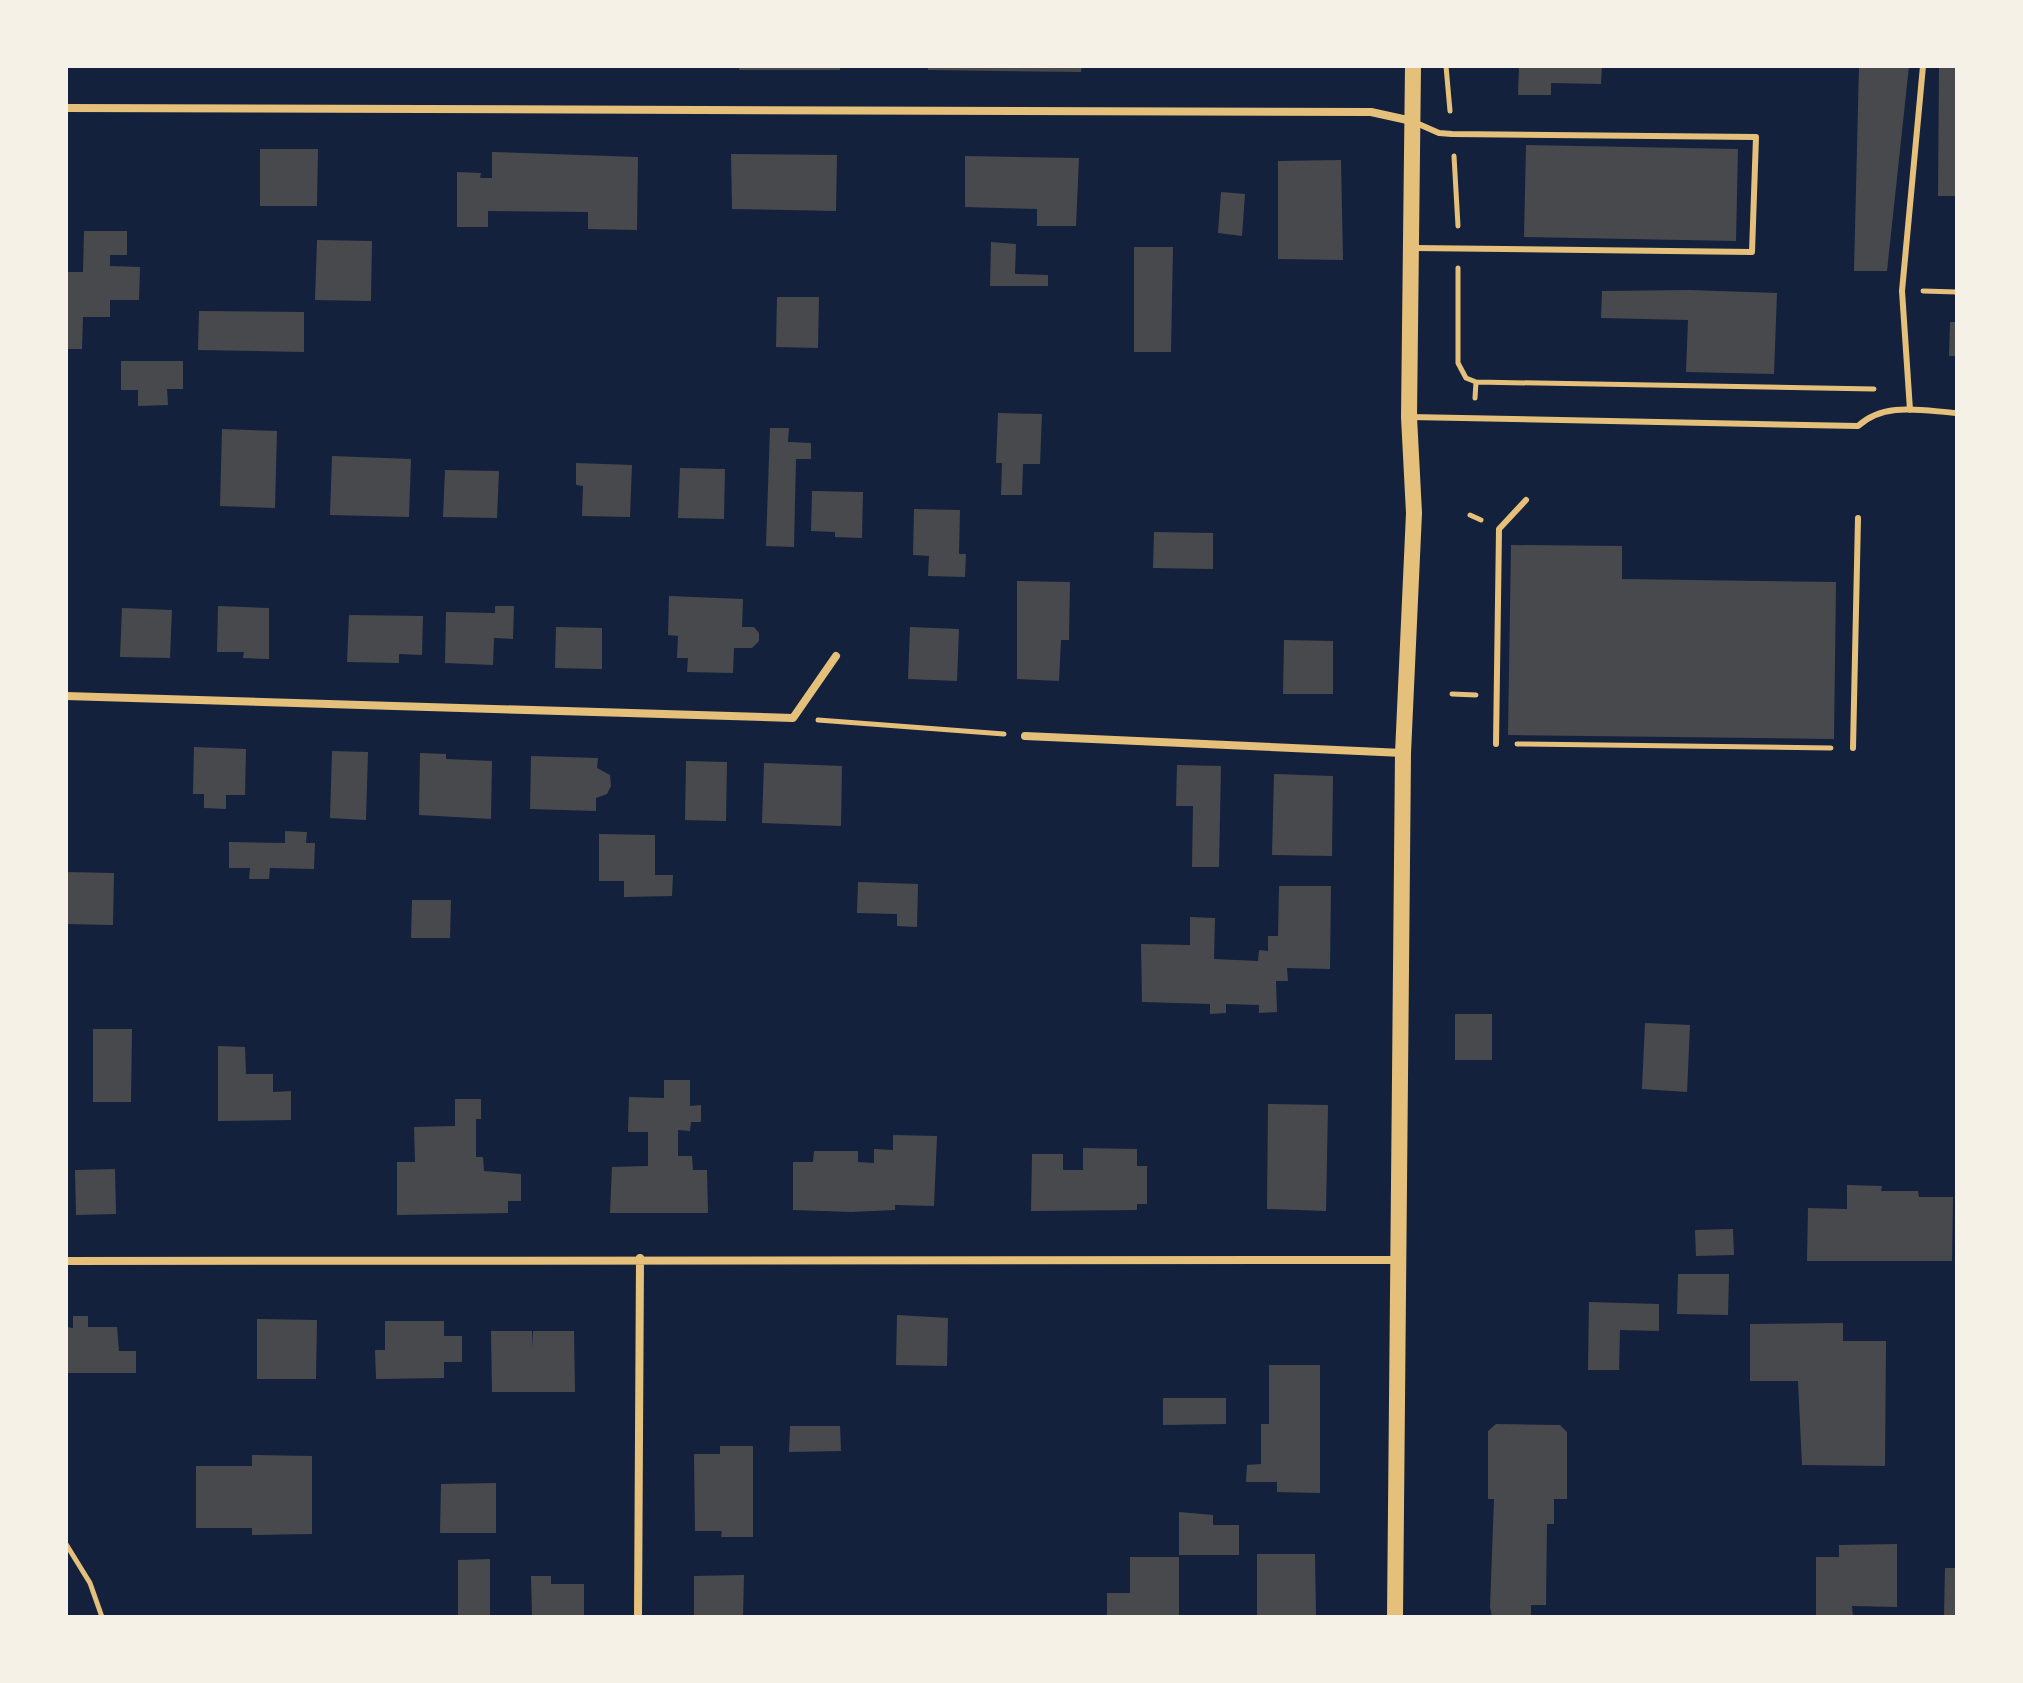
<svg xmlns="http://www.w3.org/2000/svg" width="2023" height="1683" font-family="Ubuntu,sans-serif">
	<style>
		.building { fill: #48494c }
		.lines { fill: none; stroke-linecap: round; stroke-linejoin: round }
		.path { stroke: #e5c07b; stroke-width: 5 }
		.service { stroke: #e5c07b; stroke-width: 6 }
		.minor { stroke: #e5c07b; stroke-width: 8 }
		.secondary { stroke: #e5c07b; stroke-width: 16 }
	</style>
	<rect width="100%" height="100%" fill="#14213d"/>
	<path class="building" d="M739 66H840V70H739Z
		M928 66H1082L1081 72 928 70Z
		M1519 66H1602L1601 84 1551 83V95H1518Z
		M1859 66H1909L1887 271H1854Z
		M1939 66H1957V196H1938Z
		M1526 145 1738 149 1736 241 1524 237Z
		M260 149H318L317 206H260Z
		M492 152 638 157 637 230 588 229V212L488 211V227H457V172L481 173 480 178H492Z
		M731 154 837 155 836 211 732 209Z
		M965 156 1079 158 1076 226H1037V209L965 207Z
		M1341 160 1343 260 1278 259V161Z
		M1221 192 1245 194 1242 236 1218 233Z
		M84 231H127V255H110V266L140 267 139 300H110V317H83L82 349H66V272H83Z
		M317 240 372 241 371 301 315 300Z
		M991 242 1016 244 1015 274 1048 275V286H990Z
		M1134 247H1173L1171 352H1134Z
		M1689 290 1777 293 1774 374 1686 372 1688 320 1601 318 1602 291Z
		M777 297H819L818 348 776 347Z
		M199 311 304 312V352L198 350Z
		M1950 322H1957V356H1949Z
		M121 361H183V389H167L168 405 138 406V390H121Z
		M998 413 1042 414 1040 464H1023L1022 495H1001L1002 463H996Z
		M770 428H789L788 442 811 443V459H796L794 547 766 546Z
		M222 429 277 431 275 508 220 506Z
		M332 456 411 459 409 517 330 515Z
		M576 463 632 465 630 517 582 516 583 486 576 485Z
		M680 468 725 469 724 519 678 518Z
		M445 470 499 471 497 518 443 517Z
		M812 491 863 492 862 538 835 537V532L811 531Z
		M914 509 960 510 959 554H966L965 577 928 576 929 556 913 555Z
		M1154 532 1213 533V569L1153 568Z
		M1511 545 1622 546V579L1836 582 1834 739 1508 735Z
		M1017 581 1070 582 1069 640H1061L1059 681 1017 679Z
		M669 596 743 599 742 627H754L759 633V641L752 648H734L733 673 687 672 688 658H677L678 636 668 635Z
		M218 606 269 608V659L243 658 244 652H217Z
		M495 606H514L513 639 494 638 493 665 445 663 446 612 495 613Z
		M122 608 172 610 170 658 120 657Z
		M349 615 423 616 422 655 399 654V663L347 662Z
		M556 627 602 628V669L555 668Z
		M910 627 959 629 957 681 908 679Z
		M1284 640 1333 641V694H1283Z
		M194 747 246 749 245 795H226V809L204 808V794H193Z
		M332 751 368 752 366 820 330 818Z
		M420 753 446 754V759L492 761 491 819 419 815Z
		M531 756 598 758 597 768 610 775 611 786 607 794 596 798V811L530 809Z
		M686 761 727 762 726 821 685 820Z
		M764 763 842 766 841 826 762 823Z
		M1177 765 1221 766 1219 867H1192L1193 806H1176Z
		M1274 774 1333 776 1332 856 1272 855Z
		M285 831 307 832 306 843H315L314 869 270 868 269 879H249L250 868H229V842L285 843Z
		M599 834 655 835V875H673L672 896 624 897V881H599Z
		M66 872 114 873 113 925 66 924Z
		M858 882 918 884 917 927 897 926V914L857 913Z
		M1279 886H1331L1330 969 1287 968 1288 981H1276L1277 1012 1259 1013V1005L1226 1004V1013L1210 1014V1004L1142 1002 1141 944 1190 945V917L1215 918 1214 959 1258 961 1259 950 1268 951V936H1278Z
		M412 900H451L450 938H411Z
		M1455 1014H1492V1060H1455Z
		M1645 1023 1690 1025 1687 1092 1642 1089Z
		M93 1029H132L131 1102H93Z
		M218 1046 245 1047 246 1074H273V1092L291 1091V1120L218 1121Z
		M664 1080H690V1106L701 1105V1122H691L690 1131 678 1130V1156H692L693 1170H707L708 1213H610L612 1167 648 1166V1132H628L629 1097 664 1098Z
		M455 1099H481V1119H476V1157H483L484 1171 521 1174V1201H508V1213L397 1215V1162H415L414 1127 455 1126Z
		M1268 1104 1328 1105 1326 1211 1267 1209Z
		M893 1135 937 1136 934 1206 895 1205V1210L851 1212 793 1210V1162H813L814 1151H858V1162L874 1163V1149L893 1150Z
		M1083 1148 1137 1149V1166H1147V1204H1137V1210L1031 1211 1032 1154H1063V1170H1083Z
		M115 1169 116 1214 76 1215 75 1170Z
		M1847 1185 1882 1186 1881 1191H1918L1919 1197H1953L1952 1261H1807L1808 1208 1847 1209Z
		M1733 1229 1734 1255 1696 1256 1695 1230Z
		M1678 1274H1729L1728 1315 1677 1314Z
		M1589 1302 1659 1304V1331L1620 1330 1619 1370H1588Z
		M897 1315 948 1318 947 1366 896 1365Z
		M73 1316H88V1327H117L119 1351H136V1373H66V1327L73 1328Z
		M257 1319 317 1320 316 1379H257Z
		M385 1321H444V1336H462V1362H444V1378L376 1379 375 1350H385Z
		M1843 1323V1341H1886L1885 1466 1802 1465 1798 1381H1750V1324Z
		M491 1331H532L533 1348V1331H574L575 1392H492Z
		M1269 1365H1320V1493L1277 1492V1482H1246L1247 1465 1261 1464V1424H1269Z
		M1163 1398H1226V1424L1163 1425Z
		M1496 1424 1560 1425 1567 1432V1499H1554V1524H1547L1546 1605H1531V1617H1492L1490 1607 1494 1499H1488V1431Z
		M790 1426H840L841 1451 789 1452Z
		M720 1446H753V1537H721L722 1531H695L694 1454H720Z
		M252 1455 312 1456V1534L252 1535V1528H196V1466H252Z
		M496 1483V1533H440L441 1484Z
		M1179 1512 1213 1515V1525H1239V1555H1179Z
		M1897 1544V1607L1852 1606 1853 1617H1816V1557H1839V1545Z
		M1257 1554H1315L1316 1617H1257Z
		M1130 1557H1179V1615H1107V1593H1130Z
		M490 1559V1616L458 1617V1560Z
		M1945 1568H1957V1617H1944Z
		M744 1575 743 1617H694V1576Z
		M531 1576H551V1584H584V1617H532Z"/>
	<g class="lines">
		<path class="path" d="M1446 66 1450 111
			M1454 156 1458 226
			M1458 268V363L1466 378 1476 382
			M1923 291 1957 292
			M1475 398 1476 382 1874 389
			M1470 515 1481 520
			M1452 694 1476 695
			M818 720 1004 734
			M1517 744 1831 748
			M66 1544 90 1583 102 1617"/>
		<path class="service" d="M1414 122 1439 133 1452 134 1756 137 1752 252 1414 248
			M1910 410 1902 291 1923 66
			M1410 417 1858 426C1885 401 1923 411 1957 413
			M1496 744 1499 529 1526 500
			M1853 748 1858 518"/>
		<path class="minor" d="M66 108 1371 112 1412 121
			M66 696 793 718 836 656
			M1025 736 1403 753
			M66 1261 1397 1260
			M638 1617 640 1258"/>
		<path class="secondary" d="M1395 1617 1403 753 1414 513 1409 417 1413 66"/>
	</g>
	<rect width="2023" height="1683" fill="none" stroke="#f6f1e7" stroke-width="136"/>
</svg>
